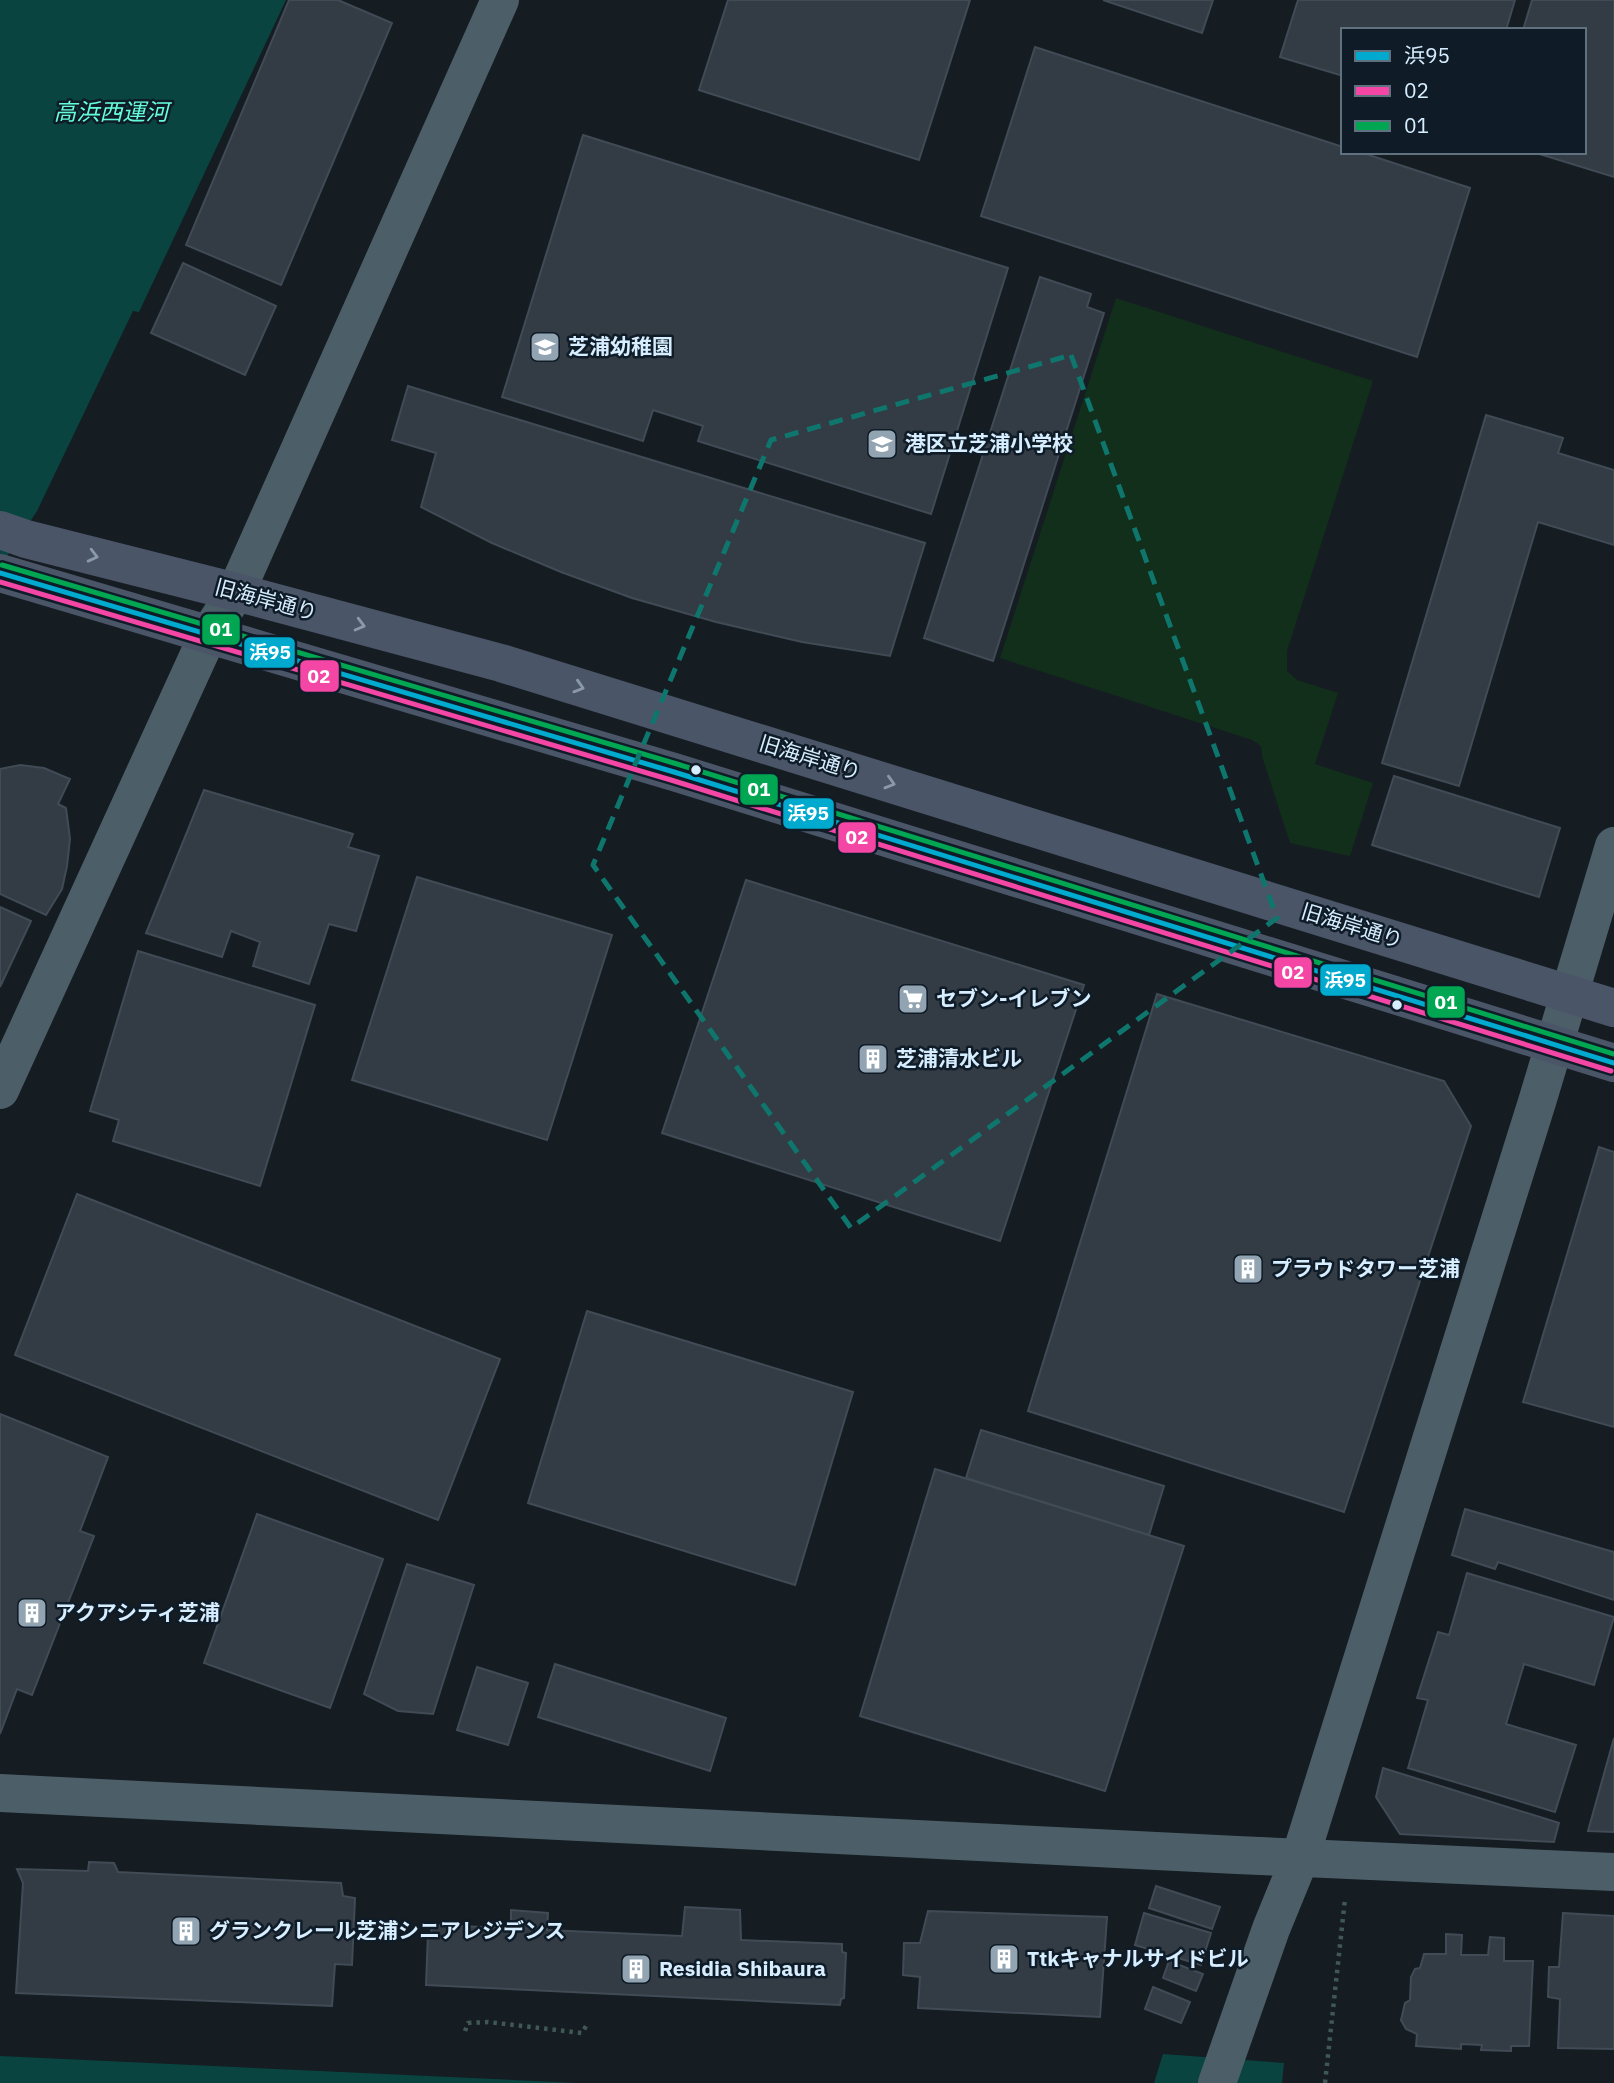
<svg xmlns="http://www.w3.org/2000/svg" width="1614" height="2083" font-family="'IBM Plex Sans','Noto Sans JP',sans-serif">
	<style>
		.green { fill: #122f1b }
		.water { fill: #094441 }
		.building { fill: #333c44; stroke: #404b56; stroke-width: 2 }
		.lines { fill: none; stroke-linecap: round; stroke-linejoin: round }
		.path { stroke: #405853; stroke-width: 4.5; stroke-dasharray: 3.5 5; stroke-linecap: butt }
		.secondary { stroke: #4c5f69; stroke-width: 38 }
		.primary { stroke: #4b5568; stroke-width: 38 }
		.bus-1-casing { stroke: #0f1c28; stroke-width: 10 }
		.bus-2-casing { stroke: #0f1c28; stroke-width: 10 }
		.bus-3-casing { stroke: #0f1c28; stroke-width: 10 }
		.bus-1 { stroke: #00a9ce; stroke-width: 5 }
		.bus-2 { stroke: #f346a5; stroke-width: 5 }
		.bus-3 { stroke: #00a651; stroke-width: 5 }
		.oneway { stroke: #8a9aac }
		.marked { fill: none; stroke: #0f766e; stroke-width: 5; stroke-dasharray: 14 9; stroke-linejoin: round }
		.bus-dot { fill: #d6eeff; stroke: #0f1c28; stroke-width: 2.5 }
		.labels { text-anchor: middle; stroke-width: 5; stroke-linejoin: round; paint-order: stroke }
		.poi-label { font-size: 21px; font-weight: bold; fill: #d6eeff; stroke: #0f1c28; text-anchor: start }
		.street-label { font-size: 21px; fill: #d6eeff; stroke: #0f1c28 }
		.water-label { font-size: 23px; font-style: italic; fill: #64ffda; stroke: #0f1c28 }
		.line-badge { stroke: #0f1c28; stroke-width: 2.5 }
		.badge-label { font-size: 19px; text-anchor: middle; font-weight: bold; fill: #fff }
	</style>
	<rect width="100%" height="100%" fill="#151c22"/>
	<path class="green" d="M1116 298 1373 381 1287 651V671L1297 680 1338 693 1315 764 1373 783 1350 856 1290 843 1262 756 1261 746 1252 740 1000 658Z"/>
	<path class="water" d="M0 0H286L139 312 133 311 37 511 0 567Z
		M1163 2054 1284 2063 1282 2083H1154Z
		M0 2056 577 2083H0Z"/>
	<path class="building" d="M289 0H338L392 23 281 285 186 245Z
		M728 0H970L919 160 699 90Z
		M1103 0H1213L1202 33Z
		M1298 0H1515L1506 30H1343V76L1280 57Z
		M1532 0H1614V177L1533 152H1584V30H1523Z
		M1035 47 1343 147V152H1360L1470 188 1417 357 981 216Z
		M583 135 1008 268 931 514 698 441 703 426 653 410 643 441 502 397Z
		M183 263 276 306 245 375 151 333Z
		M1040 277 1091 294 1087 307 1104 313 993 661 924 638Z
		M408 386 925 543 890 656 802 642 716 622 632 598 561 572 492 543 421 507 436 453 392 440Z
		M1486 415 1563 438 1558 453 1614 470V545L1538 522 1459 786 1382 763Z
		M20 765 44 768 70 779 58 804 66 808 70 839 67 866 62 889 46 915 0 894V769Z
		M1394 776 1560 828 1539 897 1372 845Z
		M204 790 353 834 348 847 379 856 356 931 329 924 309 984 253 966 260 942 231 931 222 957 146 933Z
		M417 877 612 935 547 1140 352 1080Z
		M746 880 1084 985 1000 1241 662 1133Z
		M0 907 31 921 0 987Z
		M138 951 315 1005 260 1186 113 1141 119 1120 90 1111Z
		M1157 994 1444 1081 1471 1126 1344 1512 1028 1411Z
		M1599 1147 1614 1152V1427L1523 1402Z
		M77 1194 500 1359 438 1520 15 1355Z
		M587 1311 853 1392 795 1585 528 1503Z
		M0 1414 108 1457 80 1531 94 1536 32 1695 17 1689 0 1734Z
		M981 1430 1164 1486 1149 1535 966 1478Z
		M935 1469 1184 1546 1105 1791 860 1716Z
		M1465 1509 1614 1552V1600L1498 1562 1495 1569 1452 1555Z
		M257 1514 383 1559 330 1708 204 1663Z
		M407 1564 474 1585 433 1714 398 1711 364 1694Z
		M1467 1573 1614 1617 1594 1685 1524 1664 1506 1724 1576 1745 1555 1812 1408 1768 1428 1700 1417 1698 1438 1632 1449 1635Z
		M555 1664 726 1718 710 1771 538 1717Z
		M477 1667 528 1683 508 1745 457 1730Z
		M1614 1738V1832L1588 1831Z
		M1383 1768 1559 1823 1554 1842 1400 1834 1376 1797Z
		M89 1862 114 1863 118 1872 341 1883 343 1896 355 1898 352 1965 335 1964 332 2006 16 1993 23 1883 17 1869 88 1871Z
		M1156 1886 1220 1907 1212 1929 1149 1908Z
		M685 1907 740 1910 741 1940 842 1944V1952L846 1953 844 1998 841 1999 840 2005 426 1985 428 1934H431L432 1925 511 1928V1910L548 1913 547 1930 682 1936Z
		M928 1911 1107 1917 1100 2017 918 2008 920 1977 903 1975 904 1943H920Z
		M1144 1913 1211 1933 1201 1965 1135 1945Z
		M1563 1913 1614 1916V2049L1558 2048 1560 1999 1548 1997 1549 1967H1559Z
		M1446 1934 1462 1935 1461 1955H1488L1490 1937 1504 1938V1961H1533L1529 2046H1511V2051L1481 2050 1482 2045 1461 2044V2049L1416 2046 1417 2034 1406 2029 1401 2020 1405 2003 1410 2000 1411 1977 1415 1969 1420 1968 1424 1954H1446Z
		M1169 1961 1203 1974 1196 1991 1163 1978Z
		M1153 1987 1190 2002 1181 2023 1145 2009Z"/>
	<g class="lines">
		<path class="path" d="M465 2031 468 2023 488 2022 582 2033 586 2026
			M1325 2083 1345 1899"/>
		<path class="secondary" d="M0 1090 208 635 236 592 500 0
			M0 1793 1237 1855 1614 1872
			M1217 2083 1271 1929 1300 1858 1537 1102 1614 846"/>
		<path class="primary" d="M0 530 26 539 236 592 501 663 1614 1008
			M0 573 674 772 1614 1063"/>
		<g class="bus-1-casing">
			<path id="bus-1" d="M0 573 674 772 1614 1063"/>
		</g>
		<g class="bus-2-casing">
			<path id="bus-2" d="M0 582 671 780 1611 1071"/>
		</g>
		<g class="bus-3-casing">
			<path id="bus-3" d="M2 565 677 764 1614 1054"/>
		</g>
		<use href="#bus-1" class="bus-1"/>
		<use href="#bus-2" class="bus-2"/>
		<use href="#bus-3" class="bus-3"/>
	</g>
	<defs><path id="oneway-chevron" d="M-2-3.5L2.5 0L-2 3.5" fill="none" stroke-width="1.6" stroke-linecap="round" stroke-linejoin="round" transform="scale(1.75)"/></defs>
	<g class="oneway">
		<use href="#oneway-chevron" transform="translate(93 556) rotate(14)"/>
		<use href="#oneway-chevron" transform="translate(360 625) rotate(15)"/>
		<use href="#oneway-chevron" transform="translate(579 687) rotate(17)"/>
		<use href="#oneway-chevron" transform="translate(890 783) rotate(17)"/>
	</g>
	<path class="marked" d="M1071 355 1277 918 851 1228 593 865 771 440Z"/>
	<defs>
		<g id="school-square" transform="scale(1.575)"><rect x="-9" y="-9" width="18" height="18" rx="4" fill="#92a4b2" stroke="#0f1c28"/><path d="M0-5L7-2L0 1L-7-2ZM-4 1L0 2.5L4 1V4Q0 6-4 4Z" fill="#fff"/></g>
		<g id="supermarket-square" transform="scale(1.575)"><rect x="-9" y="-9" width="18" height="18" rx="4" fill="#92a4b2" stroke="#0f1c28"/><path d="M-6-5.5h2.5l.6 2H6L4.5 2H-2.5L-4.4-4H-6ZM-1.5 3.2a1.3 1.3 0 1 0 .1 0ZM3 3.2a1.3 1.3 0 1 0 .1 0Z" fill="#fff"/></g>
		<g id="building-square" transform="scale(1.575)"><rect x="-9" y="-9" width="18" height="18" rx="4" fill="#92a4b2" stroke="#0f1c28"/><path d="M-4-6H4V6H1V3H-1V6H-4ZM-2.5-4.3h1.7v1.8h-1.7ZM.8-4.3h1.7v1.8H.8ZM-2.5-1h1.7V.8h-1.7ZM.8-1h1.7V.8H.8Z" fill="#fff"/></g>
	</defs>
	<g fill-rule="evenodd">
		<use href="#school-square" x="545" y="347"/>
		<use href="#school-square" x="882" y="444"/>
		<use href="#supermarket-square" x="913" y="999"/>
		<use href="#building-square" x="873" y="1059"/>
		<use href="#building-square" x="1248" y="1269"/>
		<use href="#building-square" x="32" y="1613"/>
		<use href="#building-square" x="186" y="1931"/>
		<use href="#building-square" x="1004" y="1959"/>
		<use href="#building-square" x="636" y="1969"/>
	</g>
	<g class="bus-dot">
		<circle cx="696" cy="770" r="6"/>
		<circle cx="1397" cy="1005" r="6"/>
	</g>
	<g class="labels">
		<g class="poi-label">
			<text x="568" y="354">芝浦幼稚園</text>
			<text x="905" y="451">港区立芝浦小学校</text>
			<text x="936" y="1006">セブン-イレブン</text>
			<text x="896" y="1066">芝浦清水ビル</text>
			<text x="1271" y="1276">プラウドタワー芝浦</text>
			<text x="55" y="1620">アクアシティ芝浦</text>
			<text x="209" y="1938">グランクレール芝浦シニアレジデンス</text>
			<text x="1027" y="1966">Ttkキャナルサイドビル</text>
			<text x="659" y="1976">Residia Shibaura</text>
		</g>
		<g class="street-label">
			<text transform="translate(266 600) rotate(15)" y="7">旧海岸通り</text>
			<text transform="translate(810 758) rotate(17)" y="7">旧海岸通り</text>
			<text transform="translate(1352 926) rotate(17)" y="7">旧海岸通り</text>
		</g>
		<g class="water-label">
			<text x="111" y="120">高浜西運河</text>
		</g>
	</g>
	<g class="line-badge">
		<rect x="201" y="613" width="40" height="33" rx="7" fill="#00a651"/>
		<rect x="243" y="636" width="53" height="33" rx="7" fill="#00a9ce"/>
		<rect x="299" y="659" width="41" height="34" rx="7" fill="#f346a5"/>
		<rect x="739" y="773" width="40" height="33" rx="7" fill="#00a651"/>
		<rect x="782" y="797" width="53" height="33" rx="7" fill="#00a9ce"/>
		<rect x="837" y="821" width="40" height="33" rx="7" fill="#f346a5"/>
		<rect x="1273" y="956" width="40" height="33" rx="7" fill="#f346a5"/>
		<rect x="1319" y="963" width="53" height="34" rx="7" fill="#00a9ce"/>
		<rect x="1426" y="985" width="40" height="34" rx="7" fill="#00a651"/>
	</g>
	<g class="badge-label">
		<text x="221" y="636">01</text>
		<text x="270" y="659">浜95</text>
		<text x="319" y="683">02</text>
		<text x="759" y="796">01</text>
		<text x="808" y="820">浜95</text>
		<text x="857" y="844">02</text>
		<text x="1293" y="979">02</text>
		<text x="1345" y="987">浜95</text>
		<text x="1446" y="1009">01</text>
	</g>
	<rect x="1341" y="28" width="245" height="126" fill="#0f1c28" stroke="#5f707e" stroke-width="2"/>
	<rect x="1355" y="51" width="35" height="10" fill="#00a9ce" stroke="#5f707e" stroke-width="2"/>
	<text x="1404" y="63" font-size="21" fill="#d6eeff">浜95</text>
	<rect x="1355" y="86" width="35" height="10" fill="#f346a5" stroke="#5f707e" stroke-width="2"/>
	<text x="1404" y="98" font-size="21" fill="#d6eeff">02</text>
	<rect x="1355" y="121" width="35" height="10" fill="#00a651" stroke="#5f707e" stroke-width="2"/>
	<text x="1404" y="133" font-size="21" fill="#d6eeff">01</text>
</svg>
